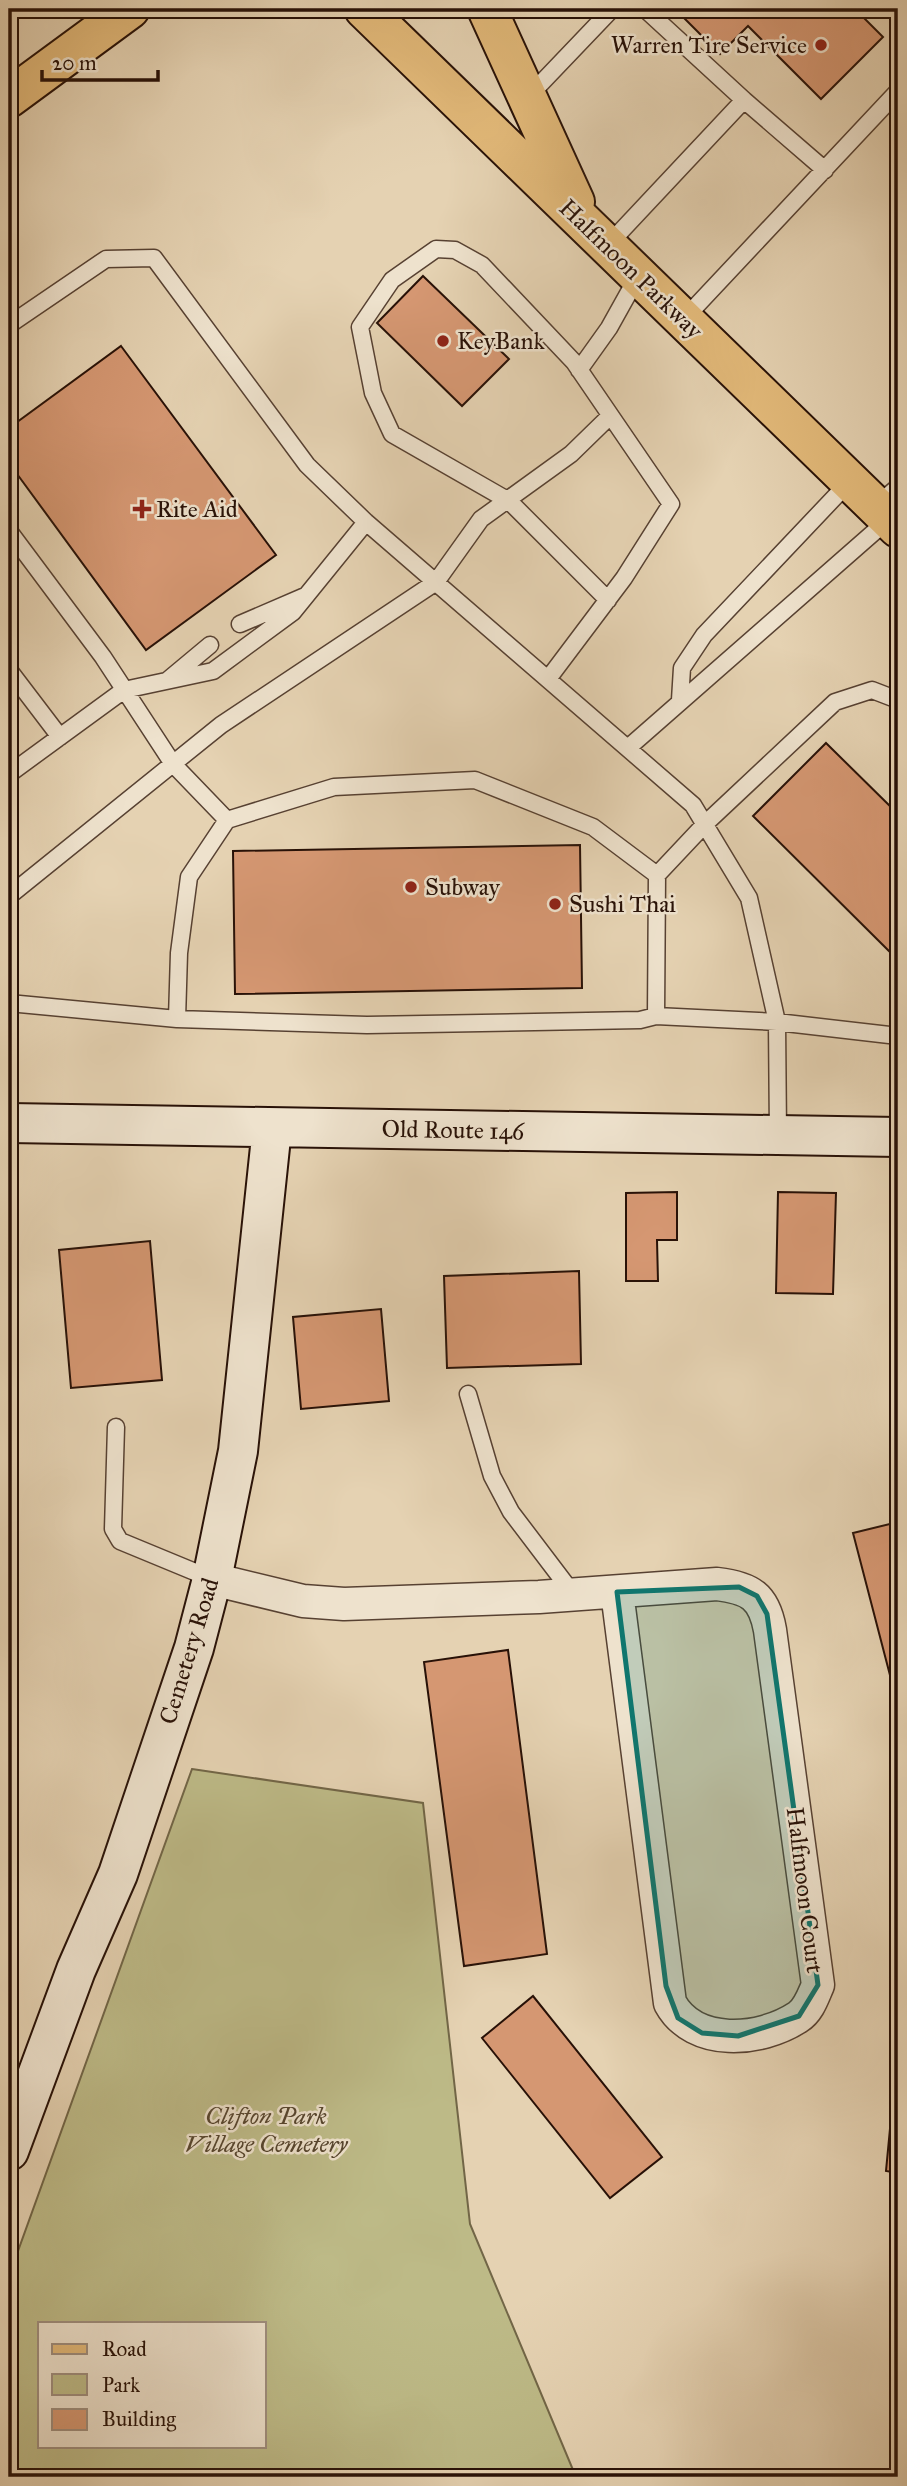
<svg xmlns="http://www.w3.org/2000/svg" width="907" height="2486" font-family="'IM FELL Great Primer',serif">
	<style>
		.green { fill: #bdba87; stroke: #726647; stroke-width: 2; fill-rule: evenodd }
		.building { fill: #d59772; stroke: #281107; stroke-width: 2 }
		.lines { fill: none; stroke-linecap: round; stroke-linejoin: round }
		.lane-casing { stroke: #574132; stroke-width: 19 }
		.street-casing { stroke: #574132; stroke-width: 35 }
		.secondary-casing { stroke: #281107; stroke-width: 42 }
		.primary-casing { stroke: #281107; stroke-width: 42 }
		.lane { stroke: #eee2cd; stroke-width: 16 }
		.street { stroke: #eee2cd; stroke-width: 32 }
		.secondary { stroke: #eee2cd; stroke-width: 38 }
		.primary { stroke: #e2b979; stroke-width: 38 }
		.marked { fill: #0f766e; fill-opacity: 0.2; stroke: #0f766e; stroke-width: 5; stroke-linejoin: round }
		.poi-dot { fill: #8f2418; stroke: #eee2cd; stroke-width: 2.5 }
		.labels { text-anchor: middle; stroke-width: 5; stroke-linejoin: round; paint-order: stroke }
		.poi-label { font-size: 24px; fill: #281107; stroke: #eee2cd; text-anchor: start }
		.street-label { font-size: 24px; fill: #281107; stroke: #eee2cd }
		.park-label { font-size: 24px; font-style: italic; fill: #55442d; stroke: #eee2cd }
	</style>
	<rect width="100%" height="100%" fill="#e5d2b2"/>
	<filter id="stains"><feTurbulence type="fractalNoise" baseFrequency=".00286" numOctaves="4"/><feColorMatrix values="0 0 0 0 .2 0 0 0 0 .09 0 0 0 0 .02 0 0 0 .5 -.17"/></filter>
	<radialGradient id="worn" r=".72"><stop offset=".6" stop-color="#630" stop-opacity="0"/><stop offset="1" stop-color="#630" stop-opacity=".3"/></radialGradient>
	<path class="green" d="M192 1769 423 1803 470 2224 576 2477H9V2276ZM40 2323H264V2446H40Z"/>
	<path class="building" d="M675 9H855L883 37 821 99 748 26 720 54Z
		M423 276 509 359 462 406 377 323Z
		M121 346 276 555 146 650 9 463V428Z
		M826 743 898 814V960L753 816Z
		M580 845 582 988 235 994 233 851Z
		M677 1192V1240H657L658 1281H626V1193Z
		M778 1192 836 1193 833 1294 776 1293Z
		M150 1241 162 1380 71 1388 59 1250Z
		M579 1271 581 1364 447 1368 444 1276Z
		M381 1309 389 1401 301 1409 293 1317Z
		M898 1522V1706L853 1533Z
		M508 1650 547 1954 464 1966 424 1662Z
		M533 1996 662 2157 610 2198 482 2038Z
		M898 2044V2173L886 2171Z"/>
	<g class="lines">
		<g class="lane-casing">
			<path id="lane" d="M645 9 744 100
				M527 98 612 9
				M607 246 744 100 825 170
				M683 320 898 91
				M9 325 106 259 154 258 307 465 366 522 693 805 749 898 777 1022 778 1135
				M579 370 609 328 638 276
				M876 506 898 487
				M9 531 103 657 173 764 227 820
				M240 624 305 596
				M9 670 60 737
				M548 679 624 578 671 504 574 362 482 265 455 250 436 249 392 280 360 327 373 393 392 434 509 501 608 600
				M168 680 210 645
				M680 700 682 668 704 635 850 481
				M629 747 889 519
				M9 774 124 690 213 671 293 612 366 522
				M9 896 221 725 436 582 481 519 571 454 610 416
				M9 1003 177 1019 367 1025 640 1020 656 1016 777 1022 898 1036
				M656 1016 657 875 705 824 835 702 872 690 898 700
				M177 1019 179 953 189 877 227 820 334 787 475 780 593 827 657 875
				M468 1394 492 1476 511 1512 574 1595
				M116 1427 113 1529 120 1541 212 1579"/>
		</g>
		<g class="street-casing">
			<path id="street" d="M212 1579 303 1601 344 1604 539 1597 717 1584C750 1588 764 1596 770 1630L818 1985C813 1996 809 2010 798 2017 760 2042 694 2047 670 2003L617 1592"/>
		</g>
		<g class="secondary-casing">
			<path id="secondary" d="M9 1123 898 1137
				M9 2151 76 1970 118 1874 194 1648 212 1579 238 1451 272 1128"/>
		</g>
		<g class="primary-casing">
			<path id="primary" d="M364 9 898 528
				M487 9 575 202
				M9 98 130 9"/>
		</g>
		<use href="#lane" class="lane"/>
		<use href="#street" class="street"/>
		<use href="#secondary" class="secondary"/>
		<use href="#primary" class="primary"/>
	</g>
	<path class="marked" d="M739 1587 757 1596 767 1614 818 1985 799 2016 738 2036 702 2033 678 2018 666 1986 617 1592Z"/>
	<g class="poi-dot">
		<circle cx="821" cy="45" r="7"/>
		<circle cx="443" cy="341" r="7"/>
		<path d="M138.5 498.5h7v7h7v7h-7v7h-7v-7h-7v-7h7z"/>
		<circle cx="411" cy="887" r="7"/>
		<circle cx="555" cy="904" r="7"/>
	</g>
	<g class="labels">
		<g class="poi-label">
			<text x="807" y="53" text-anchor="end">Warren Tire Service</text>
			<text x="457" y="349">KeyBank</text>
			<text x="156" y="517">Rite Aid</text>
			<text x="425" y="895">Subway</text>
			<text x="569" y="912">Sushi Thai</text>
		</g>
		<g class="street-label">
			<text transform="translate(631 269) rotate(44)" y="8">Halfmoon Parkway</text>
			<text transform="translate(453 1130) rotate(1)" y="8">Old Route 146</text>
			<text transform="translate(189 1651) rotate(-73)" y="8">Cemetery Road</text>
			<text transform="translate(805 1890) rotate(83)" y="8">Halfmoon Court</text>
		</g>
		<g class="park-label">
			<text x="266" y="2124">Clifton Park<tspan x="266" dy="28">Village Cemetery</tspan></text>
		</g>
	</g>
	<rect width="907" height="2486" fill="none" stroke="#e5d2b2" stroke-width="35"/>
	<rect x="10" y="10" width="886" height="2465" fill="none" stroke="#281107" stroke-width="3.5"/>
	<rect x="18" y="18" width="872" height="2451" fill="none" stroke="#281107" stroke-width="2"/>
	<rect x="38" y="2322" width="228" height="126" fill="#eee2cd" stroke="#9f8e7e" stroke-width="2"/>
	<rect x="52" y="2344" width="35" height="10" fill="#e2b979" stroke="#9f8e7e" stroke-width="2"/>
	<text x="102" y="2356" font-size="21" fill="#281107">Road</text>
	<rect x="52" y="2374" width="35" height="21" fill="#bdba87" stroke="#9f8e7e" stroke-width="2"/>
	<text x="102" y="2392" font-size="21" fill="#281107">Park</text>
	<rect x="52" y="2409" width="35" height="21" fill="#d59772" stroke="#9f8e7e" stroke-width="2"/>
	<text x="102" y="2426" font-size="21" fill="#281107">Building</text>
	<path d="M42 70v10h116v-10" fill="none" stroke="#281107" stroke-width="3.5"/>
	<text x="52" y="70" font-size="21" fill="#281107" stroke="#eee2cd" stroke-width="5" paint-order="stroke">20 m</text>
	<rect width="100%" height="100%" filter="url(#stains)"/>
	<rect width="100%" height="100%" fill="url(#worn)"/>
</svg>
